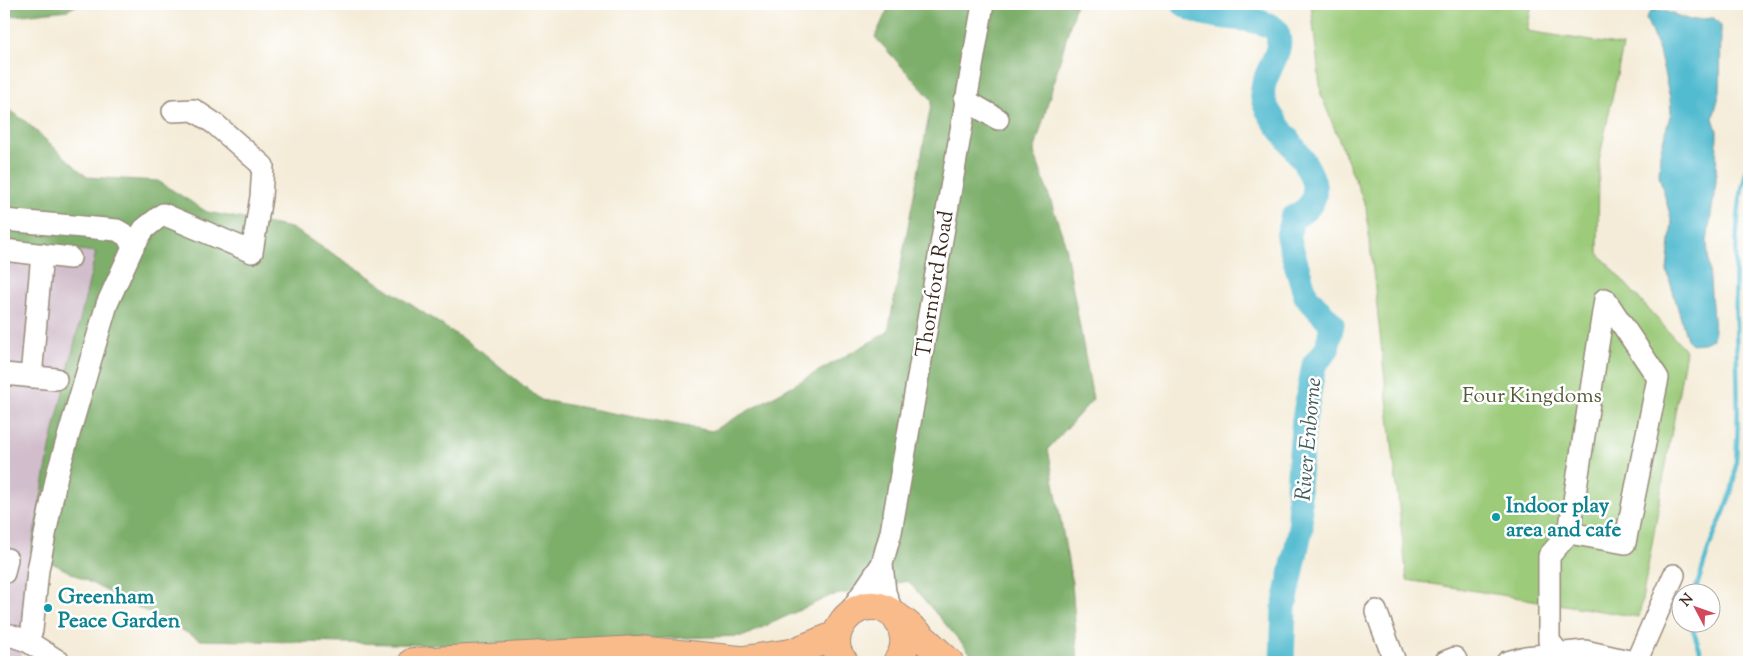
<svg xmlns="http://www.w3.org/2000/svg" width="1753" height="666" font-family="'Sorts Mill Goudy',serif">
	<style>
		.industrial { fill: #d1bdcb }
		.green { fill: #9ccb7a; stroke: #6c7a4c }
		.forest { fill: #7daf6a; stroke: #5c6c44 }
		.water { fill: #53bbd0; stroke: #477277 }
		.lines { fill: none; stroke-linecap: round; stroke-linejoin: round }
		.stream { stroke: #53bbd0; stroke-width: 4.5 }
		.river { stroke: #53bbd0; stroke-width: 25 }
		.minor-casing { stroke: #988b7b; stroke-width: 24 }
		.highway-casing { stroke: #988b7b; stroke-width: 30 }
		.minor { stroke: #fff; stroke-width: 21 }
		.highway { stroke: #fabb8b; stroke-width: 28 }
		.culture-dot { fill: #0f9aa8; stroke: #fff; stroke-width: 2 }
		.labels { text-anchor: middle; stroke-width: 5; stroke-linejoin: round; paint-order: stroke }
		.street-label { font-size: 21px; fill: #3b2a1e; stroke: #fff }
		.park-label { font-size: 21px; fill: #585a3a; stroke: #fff }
		.culture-label { font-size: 21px; font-weight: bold; fill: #0d838f; stroke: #fff; text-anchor: start }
		.water-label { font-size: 22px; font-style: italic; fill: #435d5c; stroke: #fff }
	</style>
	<rect width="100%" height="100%" fill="#fff"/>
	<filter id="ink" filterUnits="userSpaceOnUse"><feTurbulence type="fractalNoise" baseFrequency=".02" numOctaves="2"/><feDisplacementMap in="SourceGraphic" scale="10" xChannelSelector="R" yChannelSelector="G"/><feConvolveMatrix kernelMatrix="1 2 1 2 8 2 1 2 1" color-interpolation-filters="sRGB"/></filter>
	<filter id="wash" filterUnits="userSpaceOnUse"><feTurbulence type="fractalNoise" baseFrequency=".0096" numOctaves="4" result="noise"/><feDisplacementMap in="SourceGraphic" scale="20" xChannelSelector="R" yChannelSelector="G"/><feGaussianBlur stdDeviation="1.12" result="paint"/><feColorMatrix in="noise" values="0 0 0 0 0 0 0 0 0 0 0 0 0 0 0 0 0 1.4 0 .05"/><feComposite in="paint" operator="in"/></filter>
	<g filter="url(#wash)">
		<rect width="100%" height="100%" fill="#f4ecd8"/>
		<path class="industrial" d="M4 246 96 252 51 443 31 552 21 662H4Z"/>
		<path class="green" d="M1311 4H1532L1527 31 1623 46 1599 161 1598 253 1686 351 1639 617 1407 580 1366 207 1321 95Z"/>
		<path class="forest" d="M4 4H79L68 10 4 17Z
			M890 4H1076L1034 152 1064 240 1093 399 1048 449 1072 583 1078 662H1003L972 655 908 581 830 596 744 636 443 645 201 640 31 552 51 443 96 252 4 241V106L25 121 87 177 158 181 207 212 291 228 353 266 481 351 541 400 712 431 888 332 932 100 875 37Z"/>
		<path class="water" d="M1661 10 1690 20 1714 18 1721 26 1720 92 1713 118 1717 131 1716 182 1707 242 1714 332 1713 339 1703 343 1692 344 1687 339 1667 271 1672 222 1659 175 1660 153 1671 112 1670 98 1659 51 1646 18 1651 11Z"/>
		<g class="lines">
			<path class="stream" d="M1694 594C1701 576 1705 558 1712 540 1721 518 1733 496 1735 472 1742 400 1733 328 1736 256 1737 236 1737 215 1741 195 1743 180 1749 167 1749 151
				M1691 624 1700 650V662"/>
			<path class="river" d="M1184 4C1210 23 1253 13 1275 29 1290 52 1255 77 1264 102 1277 138 1351 192 1292 218L1288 237 1306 296 1332 324 1327 349 1314 365 1304 419 1298 486 1301 527 1284 608 1282 662"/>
		</g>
	</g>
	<g filter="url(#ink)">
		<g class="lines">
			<g class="minor-casing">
				<path id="minor" d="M965 100 998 119
					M4 220 117 230 127 236 133 247 107 304 57 475 38 570 32 630 27 641
					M133 247 144 229 163 214 252 252 261 197 263 166 215 124 194 110 173 111
					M4 250 70 258
					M4 374 56 379
					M31 377 42 254
					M882 564 885 592 893 614
					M4 573 7 559
					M1376 611 1395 662
					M847 616 882 564 891 532 983 4
					M4 633 27 641 60 662
					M1445 662 1455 658 1457 662
					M1507 662 1525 657 1585 651 1633 662
					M1560 662 1559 653 1549 641V556L1569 533 1625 543 1658 378 1605 299 1569 533
					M1636 662 1674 575"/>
			</g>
			<g class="highway-casing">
				<path id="highway" d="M744 660 791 653 837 635
					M413 662 638 650 760 662
					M844 662C821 638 852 596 883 608 902 617 932 647 949 662
					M897 662C908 648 906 633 897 619"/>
			</g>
			<use href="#minor" class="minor"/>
			<use href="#highway" class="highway"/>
		</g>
	</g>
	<g class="culture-dot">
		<circle cx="1496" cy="517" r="5"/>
		<circle cx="48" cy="608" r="5"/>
	</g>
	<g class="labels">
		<g class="street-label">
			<text transform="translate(934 284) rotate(-81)" y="7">Thornford Road</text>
		</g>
		<g class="park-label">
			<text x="1532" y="402">Four Kingdoms</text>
		</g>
		<g class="culture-label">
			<text x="1506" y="512">Indoor play<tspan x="1506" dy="24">area and cafe</tspan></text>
			<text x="58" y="603">Greenham<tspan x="58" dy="24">Peace Garden</tspan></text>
		</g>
		<g class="water-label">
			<text transform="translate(1307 439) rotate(-85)" y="8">River Enborne</text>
		</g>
	</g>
	<rect width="1753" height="666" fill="none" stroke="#fff" stroke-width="20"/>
	<g transform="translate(1696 608) rotate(311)"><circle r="24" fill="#ffffff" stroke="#b1aaa5"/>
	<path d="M0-4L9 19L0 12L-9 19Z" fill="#d1495b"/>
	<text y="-8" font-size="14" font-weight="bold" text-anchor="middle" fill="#3b2a1e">N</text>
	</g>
</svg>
